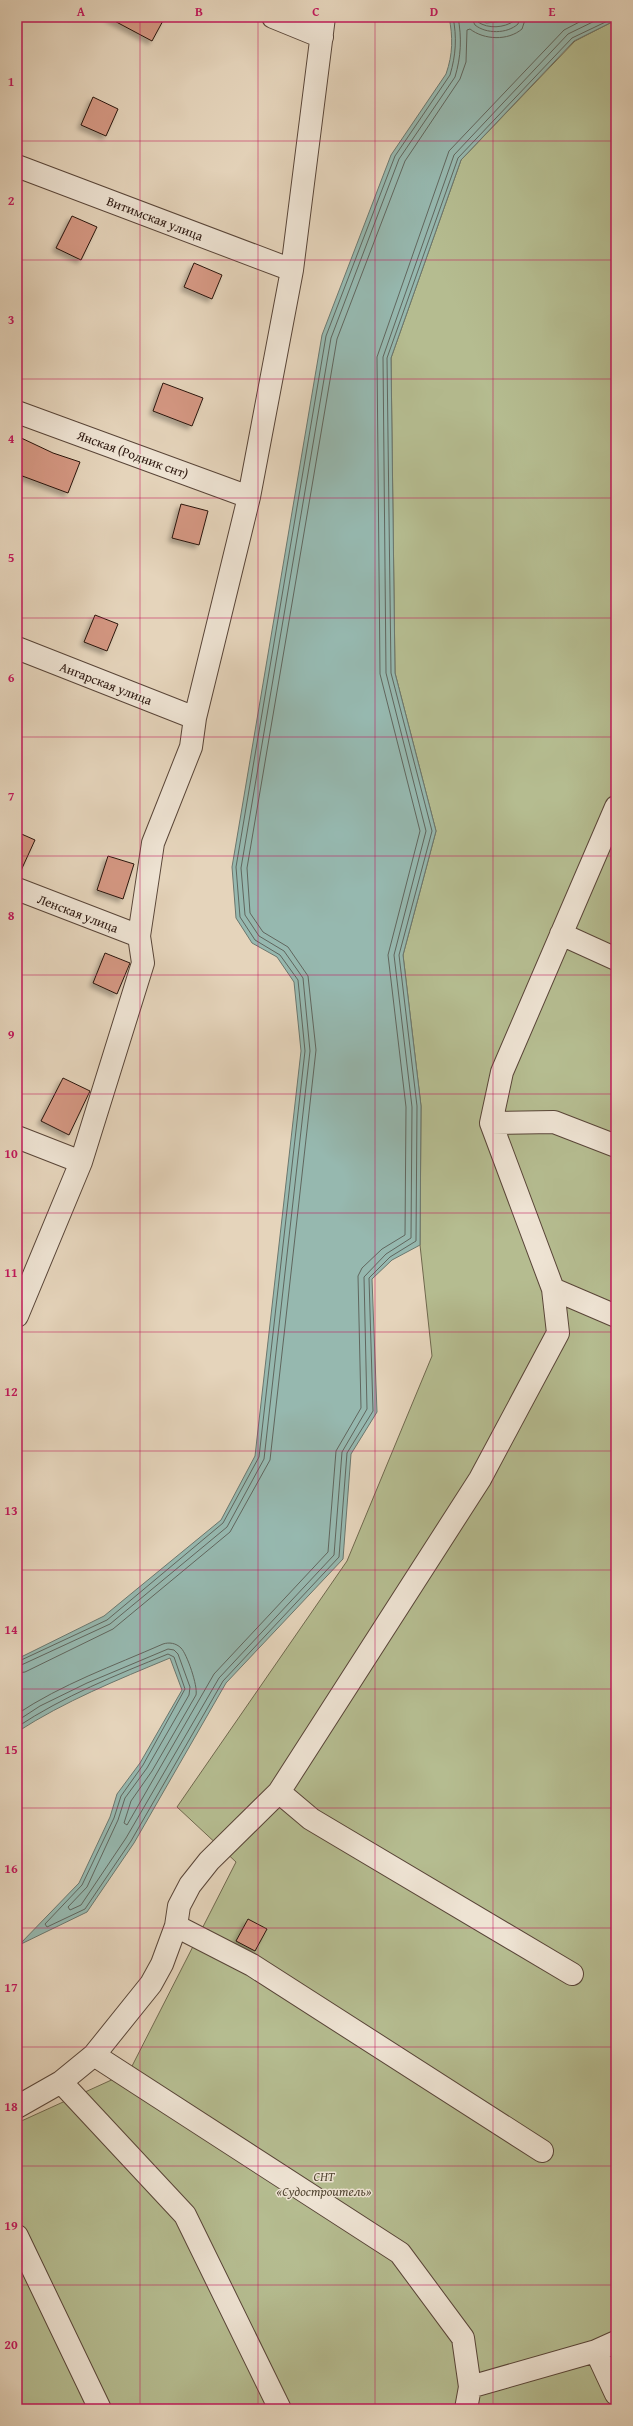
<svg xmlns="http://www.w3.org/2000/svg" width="633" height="2426" font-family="'Gentium Book Plus',serif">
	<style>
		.green { fill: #b5bc90; stroke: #70684e }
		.water { fill: #96b8af; stroke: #6b776e }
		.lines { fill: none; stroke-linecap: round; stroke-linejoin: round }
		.shore { stroke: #60665e; stroke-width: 1 }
		.building { fill: #d49782; stroke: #2a150d; filter: url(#shadow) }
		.minor-casing { stroke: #594538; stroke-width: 24 }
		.minor { stroke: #eee3d3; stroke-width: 22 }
		.grid { fill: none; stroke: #c2185b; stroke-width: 1; stroke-opacity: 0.55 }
		.labels { text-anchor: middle; stroke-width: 3; stroke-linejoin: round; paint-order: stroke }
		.street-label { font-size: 13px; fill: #2a150d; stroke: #eee3d3 }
		.park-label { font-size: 13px; font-style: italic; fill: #544734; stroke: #eee3d3 }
		.neatline { fill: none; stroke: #c2185b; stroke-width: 1.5 }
		.grid-label { font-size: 13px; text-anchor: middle; font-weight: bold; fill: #c2185b }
	</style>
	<defs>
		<filter id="shadow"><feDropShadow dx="-3.5" dy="3.5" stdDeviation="2" flood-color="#0004"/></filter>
	</defs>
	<rect width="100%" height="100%" fill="#e5d4bb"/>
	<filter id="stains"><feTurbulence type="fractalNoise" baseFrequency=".005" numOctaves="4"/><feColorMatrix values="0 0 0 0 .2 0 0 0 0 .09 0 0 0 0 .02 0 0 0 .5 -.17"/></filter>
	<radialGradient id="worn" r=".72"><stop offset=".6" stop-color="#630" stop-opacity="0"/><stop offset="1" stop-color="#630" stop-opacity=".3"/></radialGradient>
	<path class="green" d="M478 17H514C502 23 489 25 478 17Z
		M616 20V2409H17V2123L129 2072 236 1862 177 1807 347 1561 432 1356 420 1245 421 1106 403 955 436 831 395 673 391 358 461 160 575 41Z"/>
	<path class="water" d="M449 17H478L486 23 506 21 514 17H616V20L574 41 461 160 391 358 395 673 436 831 403 955 421 1106 420 1245 392 1260 372 1279 377 1412 351 1454 343 1559 226 1683 134 1843 87 1912 19 1945 79 1883 110 1817 117 1794 140 1763 182 1690 170 1658C117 1680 65 1701 17 1732V1659L104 1616 221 1520 255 1456 301 1051 294 982 277 957 252 943 236 918 232 867 322 335 391 155 446 74C453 54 453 37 449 17Z"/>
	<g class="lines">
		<path class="shore" d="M471 17 475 25C486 34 507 34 518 24L520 17
			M477 17 478 22C488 29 504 28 514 21L515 17
			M17 1662 107 1620 223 1523 259 1457 305 1051 298 980 280 955 255 940 240 917 236 867 326 336 395 156 450 75C456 55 457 37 453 17
			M17 1667 110 1624 227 1527 264 1459 310 1051 303 978 284 951 259 936 245 915 241 868 331 338 399 159 455 77C461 57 462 38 458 17
			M17 1673 25 1672 113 1629 230 1532 270 1460 316 1050 308 976 288 947 263 932 250 913 247 868 337 339 405 161 460 79 466 62 467 30 470 29C484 40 508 41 522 29L526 17
			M17 1714C62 1684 113 1666 163 1644 169 1642 176 1643 181 1648 187 1654 198 1686 196 1695L152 1771 131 1801 124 1823 127 1825 214 1674 328 1552 336 1451 361 1408 358 1276 362 1268 382 1249 405 1235 406 1107 388 955 420 831 380 674 377 357 449 151 564 30 589 17
			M17 1721 40 1706 87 1683 168 1649 174 1650 178 1654 190 1687 189 1695 147 1768 125 1798 118 1820 87 1887 68 1907 70 1910 81 1905 126 1838 219 1678 334 1555 342 1452 367 1409 364 1277 386 1254 411 1238 412 1107 394 955 426 831 386 673 383 357 454 155 568 34 603 17
			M17 1727C64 1696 116 1675 168 1654L174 1657 185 1689 143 1765 121 1796 114 1818 82 1885 45 1924 47 1927 85 1909 131 1841 223 1681 339 1557 347 1453 373 1411 369 1278 390 1257 416 1241 417 1106 399 955 432 831 391 673 387 358 458 158 572 38 616 17"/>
	</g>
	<path class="building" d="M107 17H165L152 41Z
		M93 97 118 109 106 136 81 125Z
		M72 216 97 227 81 260 56 248Z
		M194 263 222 275 212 299 184 287Z
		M163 383 203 398 192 426 153 411Z
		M17 436 53 453 80 462 68 493 17 474Z
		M181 504 208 511 199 545 172 538Z
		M95 615 118 624 107 651 84 642Z
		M17 832 35 840 18 877H17Z
		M108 856 134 864 123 899 97 890Z
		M105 953 130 963 117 994 93 983Z
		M63 1078 90 1091 69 1135 41 1121Z
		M248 1919 267 1929 255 1951 236 1941Z"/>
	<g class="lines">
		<g class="minor-casing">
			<path id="minor" d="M273 17 322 37
				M17 166 292 270
				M17 412 249 497
				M17 648 195 718
				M17 889 139 936
				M561 934 616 959
				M491 1123 554 1122 616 1146
				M17 1137 81 1162
				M553 1289 616 1316
				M17 1316 81 1162 143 963 139 936 153 843 191 747 195 718 249 497 292 270 324 17
				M279 1792 311 1819 572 1974
				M176 1926 252 1965 542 2151
				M94 2055 400 2253 463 2338 470 2387 466 2409
				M61 2082 185 2215 280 2409
				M17 2107 61 2082 94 2055 151 1984 162 1964 176 1926 179 1906 190 1885 209 1861 279 1792 480 1479 558 1333 553 1289 491 1123 502 1072 616 807
				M17 2236 100 2409
				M596 2351 616 2394
				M470 2387 596 2351 616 2342"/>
		</g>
		<use href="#minor" class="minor"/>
	</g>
	<path class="grid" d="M140 17V2409M258 17V2409M375 17V2409M493 17V2409M17 141H616M17 260H616M17 379H616M17 498H616M17 618H616M17 737H616M17 856H616M17 975H616M17 1094H616M17 1213H616M17 1332H616M17 1451H616M17 1570H616M17 1689H616M17 1808H616M17 1928H616M17 2047H616M17 2166H616M17 2285H616"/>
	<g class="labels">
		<g class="street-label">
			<text transform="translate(155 218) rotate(21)" y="5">Витимская улица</text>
			<text transform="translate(133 454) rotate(20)" y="5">Янская (Родник снт)</text>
			<text transform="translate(106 683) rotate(21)" y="5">Ангарская улица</text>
			<text transform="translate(78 913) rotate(21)" y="5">Ленская улица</text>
		</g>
		<g class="park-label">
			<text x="324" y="2181">СНТ<tspan x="324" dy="15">«Судостроитель»</tspan></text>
		</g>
	</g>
	<rect width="633" height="2426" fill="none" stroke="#e5d4bb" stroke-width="44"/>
	<rect x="22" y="22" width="589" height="2382" class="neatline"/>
	<g class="grid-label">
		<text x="81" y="16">A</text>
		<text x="199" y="16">B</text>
		<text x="316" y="16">C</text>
		<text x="434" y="16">D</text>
		<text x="552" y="16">E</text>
		<text x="11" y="86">1</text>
		<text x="11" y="205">2</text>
		<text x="11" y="324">3</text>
		<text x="11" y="443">4</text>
		<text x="11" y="562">5</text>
		<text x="11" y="682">6</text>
		<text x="11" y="801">7</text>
		<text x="11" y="920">8</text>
		<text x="11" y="1039">9</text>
		<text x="11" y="1158">10</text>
		<text x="11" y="1277">11</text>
		<text x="11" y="1396">12</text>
		<text x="11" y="1515">13</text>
		<text x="11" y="1634">14</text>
		<text x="11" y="1754">15</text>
		<text x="11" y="1873">16</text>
		<text x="11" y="1992">17</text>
		<text x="11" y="2111">18</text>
		<text x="11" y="2230">19</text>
		<text x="11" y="2349">20</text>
	</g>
	<rect width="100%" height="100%" filter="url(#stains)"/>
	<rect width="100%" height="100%" fill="url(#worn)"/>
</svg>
